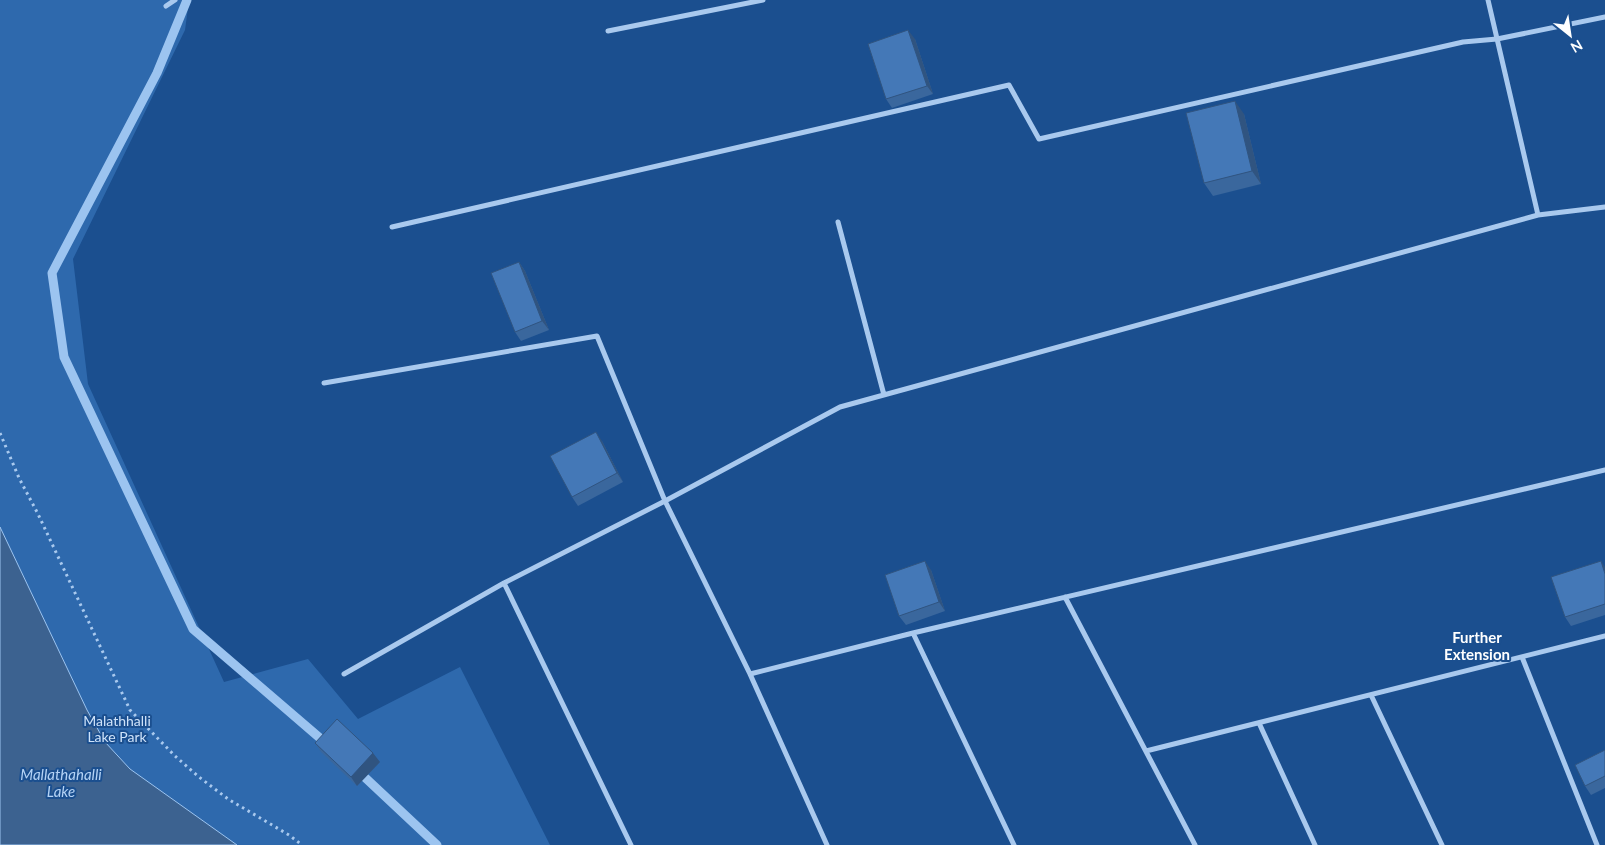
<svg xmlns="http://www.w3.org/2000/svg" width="1605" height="845" font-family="Lato,sans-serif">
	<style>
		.green { fill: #2e69ad }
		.water { fill: #3c6290; stroke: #9cc4f0 }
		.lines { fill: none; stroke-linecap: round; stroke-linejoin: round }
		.stream { stroke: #9cc4f0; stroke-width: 9 }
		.path { stroke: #a9c9ee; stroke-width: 3; stroke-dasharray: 2.5 4; stroke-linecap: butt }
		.minor { stroke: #a9c9ee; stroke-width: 5 }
		.wall { fill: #3a679d }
		.shaded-wall { fill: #305480 }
		.building { fill: #4478b7; stroke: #305480 }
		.labels { text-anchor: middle; stroke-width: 4; stroke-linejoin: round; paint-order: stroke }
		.park-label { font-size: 14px; fill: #cfe3fa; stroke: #1b4f8f }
		.neighbourhood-label { font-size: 15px; font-weight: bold; fill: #fff; stroke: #1b4f8f }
		.water-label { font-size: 15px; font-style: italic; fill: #b5d3f5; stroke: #1b4f8f }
	</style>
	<rect width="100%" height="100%" fill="#1b4f8f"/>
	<path class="green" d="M0 0H189L185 30 73 259 88 384 224 682 308 659 358 719 460 667 550 845H0Z"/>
	<path class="water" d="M0 527 87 710 105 742 130 769 237 845H0Z"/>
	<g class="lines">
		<path class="stream" d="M187 0 157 73 52 273 64 357 193 629 328 745
			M357 770 437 845"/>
		<path class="path" d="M0 433 19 478 38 514 130 710 175 756 199 777 228 799 289 835 302 845"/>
		<path class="minor" d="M1488 0 1538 215
			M166 6 175 0
			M608 31 763 0
			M838 222 884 395
			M392 227 1009 85 1039 139 1463 42 1497 39 1605 17
			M324 383 597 336 665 501 750 674 827 845
			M504 583 631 845
			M1065 597 1195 845
			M913 633 1014 845
			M1522 657 1597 845
			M344 674 504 583 665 501 840 407 1538 215 1605 207
			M750 674 913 633 1605 470
			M1371 695 1442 845
			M1259 723 1315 845
			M1146 751 1605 636"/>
	</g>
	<path class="wall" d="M915 39 933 94 892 108 886 99Z
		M1244 114 1261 184 1213 196 1204 183Z
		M519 262 525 271 549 330 521 341 515 332Z
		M602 441 623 482 578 506 572 497Z
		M1605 567V615L1571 626 1565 617Z
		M931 570 945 611 906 625 899 616Z
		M315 743 380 762 357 786 321 752Z
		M1605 750V788L1591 795 1585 786Z"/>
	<path class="shaded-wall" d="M908 30 915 39 933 94 927 86Z
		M1235 101 1244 114 1261 184 1252 171Z
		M519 262 525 271 549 330 542 321Z
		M596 432 602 441 623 482 617 473Z
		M925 561 931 570 945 611 939 602Z
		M1601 561 1605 567V574Z
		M373 753 380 762 357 786 351 777Z"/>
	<path class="building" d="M908 30 927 86 886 99 868 44Z
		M1235 101 1252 171 1204 183 1186 113Z
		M519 262 542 321 515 332 491 273Z
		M596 432 617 473 572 497 550 456Z
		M925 561 939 602 899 616 885 575Z
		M1601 561 1605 574V604L1565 617 1551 577Z
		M337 719 373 753 351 777 315 743Z
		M1605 750V776L1585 786 1575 765Z"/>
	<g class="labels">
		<g class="park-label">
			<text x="117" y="726">Malathhalli<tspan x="117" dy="16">Lake Park</tspan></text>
		</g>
		<g class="neighbourhood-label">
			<text x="1477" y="643">Further<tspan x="1477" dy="17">Extension</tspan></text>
		</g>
		<g class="water-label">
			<text x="61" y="780">Mallathahalli<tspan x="61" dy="17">Lake</tspan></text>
		</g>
	</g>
	<g transform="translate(1570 35) rotate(150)" stroke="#1b4f8f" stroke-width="4" paint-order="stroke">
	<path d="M0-4L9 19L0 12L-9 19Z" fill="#ffffff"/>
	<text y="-8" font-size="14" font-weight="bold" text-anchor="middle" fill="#ffffff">N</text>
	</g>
</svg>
